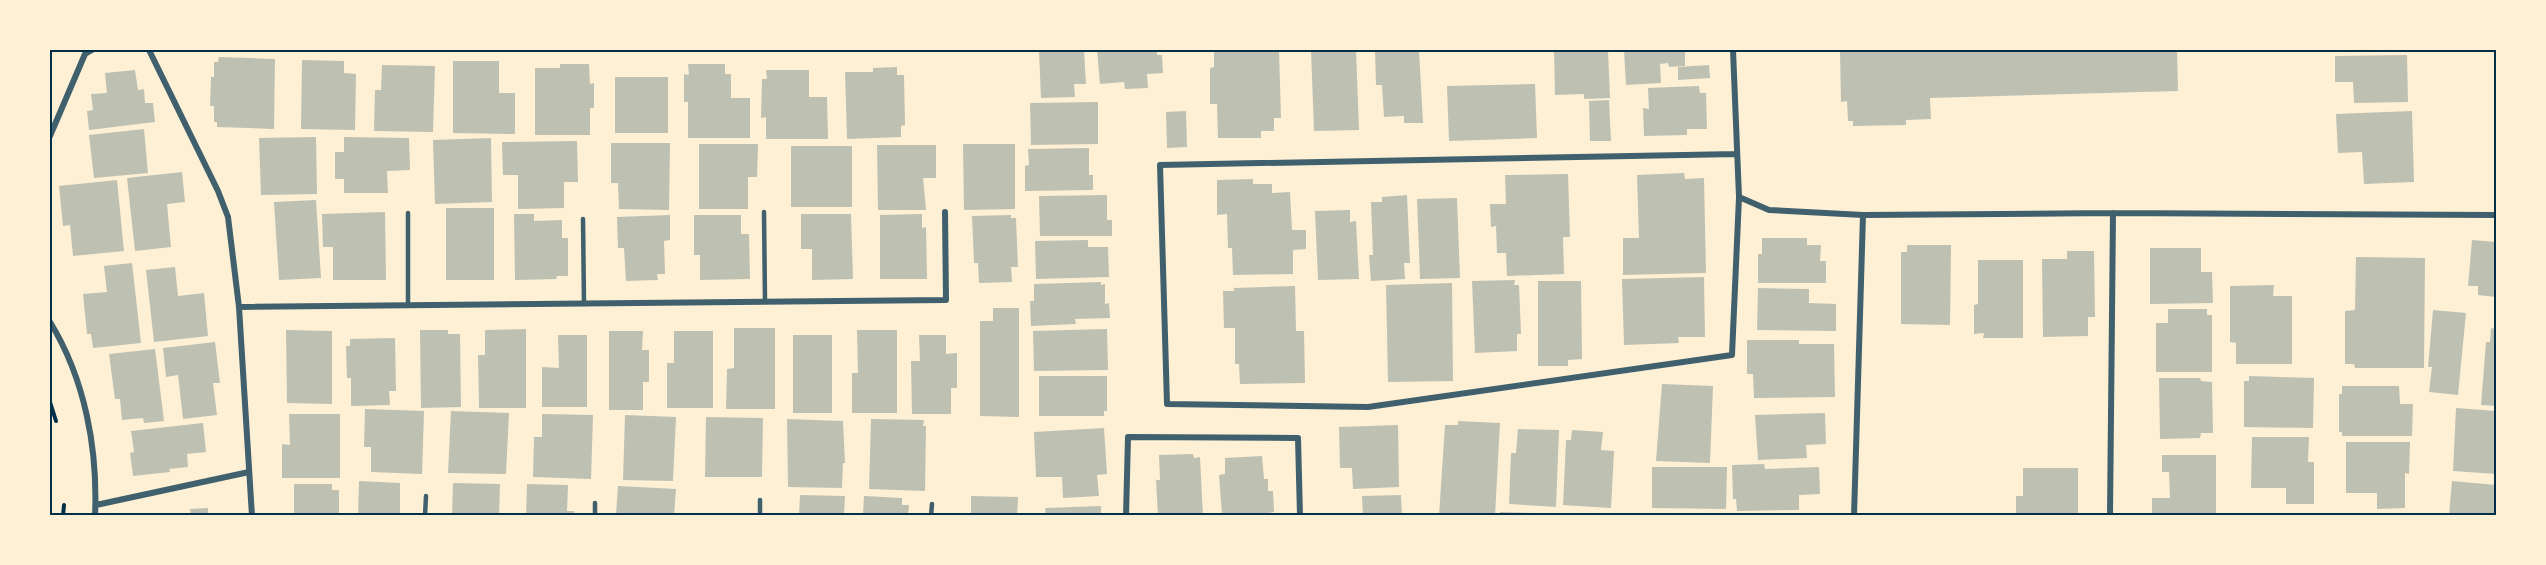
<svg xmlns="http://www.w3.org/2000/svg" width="2546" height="565" font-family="'Archivo Narrow',sans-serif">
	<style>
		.building { fill: #bec0b2 }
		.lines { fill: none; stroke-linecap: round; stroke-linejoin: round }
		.path { stroke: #003049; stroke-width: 4 }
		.service { stroke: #3f606c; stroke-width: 4.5 }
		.minor { stroke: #3f606c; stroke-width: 6 }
		.neatline { fill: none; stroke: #003049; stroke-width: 2 }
	</style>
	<rect width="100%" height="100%" fill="#fdf0d5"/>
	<path class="building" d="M1039 50H1084L1086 84H1074L1075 97 1041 98Z
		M1097 50H1157V55H1162L1163 73 1147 74 1148 88 1125 89 1124 82 1100 84Z
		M1214 50H1279L1281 118H1274V131H1261V138H1218L1217 104H1210V68L1214 67Z
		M1311 50H1356L1359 130 1314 131Z
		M1375 50H1419L1423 123H1404V116L1384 117 1382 85H1376Z
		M1554 50H1608L1610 98 1584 99V94L1555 95Z
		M1624 50H1685V66L1669 67 1668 63 1660 64 1661 83 1626 85Z
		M1840 50H2177L2178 91 1930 98 1931 119 1906 120V125L1853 126V121H1848L1847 101 1841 102Z
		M2407 55 2408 102 2354 103 2353 82H2335V56Z
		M219 57 275 59 274 129 217 127V122H214V106H210L211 77H214V62H218Z
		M302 60 344 61V73L356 74 355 130 301 129Z
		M453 61H499V93H515V134L453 133Z
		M560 64H589L590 84 594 83V108H590V135H535V68H560Z
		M688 64H725V74H731V98H750V138H688V102H684V74L689 75Z
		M382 65 435 66 433 132 374 131 375 90H381Z
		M1709 65 1710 78 1678 80V67Z
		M897 67V75H904L905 125 901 126V137L847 139 845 72H873V68Z
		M135 70 138 90 144 89 145 103H153L155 122 89 130 87 111 93 110 91 94 107 93 105 73Z
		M766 70H809V97H827L828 139H766V117L761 118 762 79H767Z
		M615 77H668V133H615Z
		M1535 84 1537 138 1449 141 1447 86Z
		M1699 86 1700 93H1706L1707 129H1687V135L1644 136 1643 108 1649 109 1648 88Z
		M1609 100 1611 141H1590L1589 101Z
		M1098 102V144L1031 145 1030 103Z
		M1186 111 1187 147 1167 148 1166 112Z
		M2412 111 2414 182 2364 184 2362 152 2338 153 2336 114Z
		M144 129 148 173 94 178 89 135Z
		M316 137 317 194 261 195 259 138Z
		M344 137 409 138 410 170 387 171 388 193H344V179H335V152H344Z
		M491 138 492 202 435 204 433 140Z
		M577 141 578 182H564V208L518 209V175H503L502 142Z
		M611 143H670L669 210 619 209 618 183H611Z
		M699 144H758L757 177H748V209H699Z
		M963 144H1015V209L964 210Z
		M877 145H936V178H923L926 210H878Z
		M791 146H852V207H791Z
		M1089 148V175H1093V190L1025 191V166L1029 165 1028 149Z
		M182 172 185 202 167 204 171 247 135 251 127 178Z
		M1684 173 1685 179 1704 178 1706 273 1623 275V238H1639L1637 175Z
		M1568 174 1570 237H1563L1564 274 1507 276 1506 253H1497L1496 226 1491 227 1490 204H1506L1505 175Z
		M1253 179V184H1272V193L1290 192 1292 230H1306V249L1293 250V274L1233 275 1232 248H1228L1227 214 1217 215V180Z
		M117 180 124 251 73 256 70 225 63 226 59 186Z
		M1107 195V220H1112V236H1040L1039 196Z
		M1407 195 1410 263H1404L1405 279 1371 281 1369 255H1373L1371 202H1382V197Z
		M1457 198 1460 278 1420 279 1417 199Z
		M316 200 321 278 279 280 274 202Z
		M446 208H494V280H446Z
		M1350 210V222L1356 221 1359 279 1318 280 1315 211Z
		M385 212 386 280H333V247H323L322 214Z
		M514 214H534V221L562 220V238H568V276H557L556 279 515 280Z
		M801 214H851L853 279 812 280V249H801Z
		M922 214V228L926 227 927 279H880V215Z
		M670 215V240L664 241 665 274H657L658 280 626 281 624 248H618L617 217Z
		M694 215H741V234H749L750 279 700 280V255H694Z
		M1011 215V218H1016L1018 267H1011L1012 282 979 283 978 263H974L972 216Z
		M1762 238H1807V245H1821L1820 261H1826V283H1758V254H1762Z
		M1088 240V247H1108L1109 277 1036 279 1035 241Z
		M2472 240 2496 242V297L2478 295V286H2468Z
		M1907 245H1951L1950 325 1901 324V252H1907Z
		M2150 248H2201V272H2212L2213 303 2150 304Z
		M2067 251H2094L2095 317H2088V336L2043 337 2042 259H2067Z
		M2356 257 2425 258 2424 368H2355L2354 364H2345V311L2355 310Z
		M1978 260H2023V338H1983L1984 333 1974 334V305L1978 304Z
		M132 263 141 343 93 348 91 334H87L83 294 107 292 104 266Z
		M175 267 178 296 204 293 208 336 154 342 146 270Z
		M1704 277 1705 337H1678L1679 343 1624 345 1622 279Z
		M1515 280 1514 285H1519L1521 334H1517V351L1475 353 1472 281Z
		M1538 281H1581L1582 359 1568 360V366H1538Z
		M1101 282V285L1105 284V304L1109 303 1110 318 1075 319 1076 324 1031 326 1030 301H1034V284Z
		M1452 283 1453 381 1388 382 1386 285Z
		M2274 285 2273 296H2292V364H2236V343L2230 342V286Z
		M1295 286 1296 331H1304L1305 383 1240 384 1239 364H1235V328H1224L1223 291H1234V288Z
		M1758 288 1809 289V303L1836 304V331L1757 330Z
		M993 308H1019V417L980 416V321H993Z
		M2168 309H2207V315H2212V372H2156V323H2168Z
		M2433 310 2466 313 2458 395 2429 392 2432 367H2428Z
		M734 328H775V409H726L727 369 734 368Z
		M2491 328 2496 329V406L2481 405 2486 342H2490Z
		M526 329V408H479L478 355H485V330Z
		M1107 329 1108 370 1034 371 1033 331Z
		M286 330 332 331V404L287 403Z
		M420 330H448V334H460L461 407 421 408Z
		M857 330H897V413H852V373H858Z
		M609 331H643L642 350H649V382H643V410H609Z
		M674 331H713V408H667V363H674Z
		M558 335H587V407H542V367L559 368Z
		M793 335H832V413H793Z
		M919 335H946V354L957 353V388H951V414H912L911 361H920Z
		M395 338 396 391H389L390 405 351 406V378H347L346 346H350V339Z
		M1747 340H1799V344H1834L1835 397 1754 398 1753 374H1747Z
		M215 342 220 383H213L217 415 183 419 178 375 166 377 163 348Z
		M155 349 164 421 144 423 143 418 122 420 120 399H115L109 354Z
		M1039 376H1107V411H1104V416H1039Z
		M2249 376 2314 378 2313 428 2244 427V381H2249Z
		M2159 378H2200L2201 381 2212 382 2213 433H2201L2200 438 2160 439Z
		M1662 384 1713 386 1710 463 1656 461Z
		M2342 386H2399L2400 404H2413L2412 436H2342V432H2339V394H2342Z
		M2456 408 2496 411V474L2453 471Z
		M365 409 424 411 422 474 371 472V447H364Z
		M451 411 509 413 506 474 448 473Z
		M1825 413 1826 444 1806 445 1807 458 1758 460 1755 415Z
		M289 414H340V478H282V444L290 445Z
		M542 414 593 415 591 479 533 477 534 437H542Z
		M625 415 676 417 673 481 623 480Z
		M706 417 763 418 762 477H705Z
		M787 419 843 421 845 463H843L842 488 788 487Z
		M871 419 924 420 923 426H926L925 491 869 489Z
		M1458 421 1500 423 1495 516H1439L1445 425H1458Z
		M203 423 206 452 187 454 188 467 169 469 170 472 133 476 130 453 134 452 131 431Z
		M1398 425 1399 487 1353 489 1352 468H1340L1339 427Z
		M1104 428 1107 474 1097 475 1099 496 1063 498 1062 477H1036L1034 432Z
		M1518 429 1559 430 1556 507 1509 504 1511 453H1516Z
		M1572 430 1603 432 1601 450 1614 451 1611 508 1563 505 1566 440H1571Z
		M2252 437H2309L2308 462H2314V504H2286V488H2251Z
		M2346 442H2410L2409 474 2405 473V508L2377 509V493H2346Z
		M1193 454 1194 458 1200 457 1203 516H1158L1156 480H1160L1159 455Z
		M2162 455H2216V516H2152V498H2170L2169 472H2162Z
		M1262 456 1264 479H1268V491H1273L1274 512 1268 513 1269 516 1222 514 1219 475 1225 474V458Z
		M1764 464 1765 469 1819 467 1820 494 1799 495V510L1737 511 1736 499H1733L1732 465Z
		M1652 467H1727L1726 509 1652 508Z
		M2023 468H2078V516H2016V496H2023Z
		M359 481 400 483V516H358Z
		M2452 481 2496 485V516H2449Z
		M453 483 500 484 499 516H452Z
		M294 484H332V490H339V516H294Z
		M527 484 568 485 567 511H574V516H526Z
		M618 486 676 489 674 516H616Z
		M800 495 845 496 844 516H799Z
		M1401 495 1402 516H1363L1362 496Z
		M864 496 902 498V505H909L908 516H863Z
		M971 496 1018 497 1017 516H971Z
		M1101 506V516H1046L1045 508Z
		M208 508V516H191L190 509Z
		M1500 512 1536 513V516H1500Z"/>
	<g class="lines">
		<path class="path" d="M50 402 56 421
			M63 516 64 505"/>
		<path class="service" d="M764 212 765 302
			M408 213V305
			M583 219 584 304
			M425 516 426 496
			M595 516V503
			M760 516V500
			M931 516 932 504"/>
		<path class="minor" d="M149 50 218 191 228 217 239 307 252 516
			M1733 50 1739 197 1769 210 1863 215 2113 213 2496 215
			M50 136 85 54 92 50
			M1737 154 1160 165 1167 404 1368 407 1732 355 1739 197
			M239 307 946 300 945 212
			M50 322C85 379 98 449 95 516
			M96 505 249 472
			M1126 516 1128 437 1298 438 1300 516
			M1854 516 1863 215
			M2110 516 2113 213"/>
	</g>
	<rect width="2546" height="565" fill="none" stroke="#fdf0d5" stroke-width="102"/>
	<rect x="51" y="51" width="2444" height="463" class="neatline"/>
</svg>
